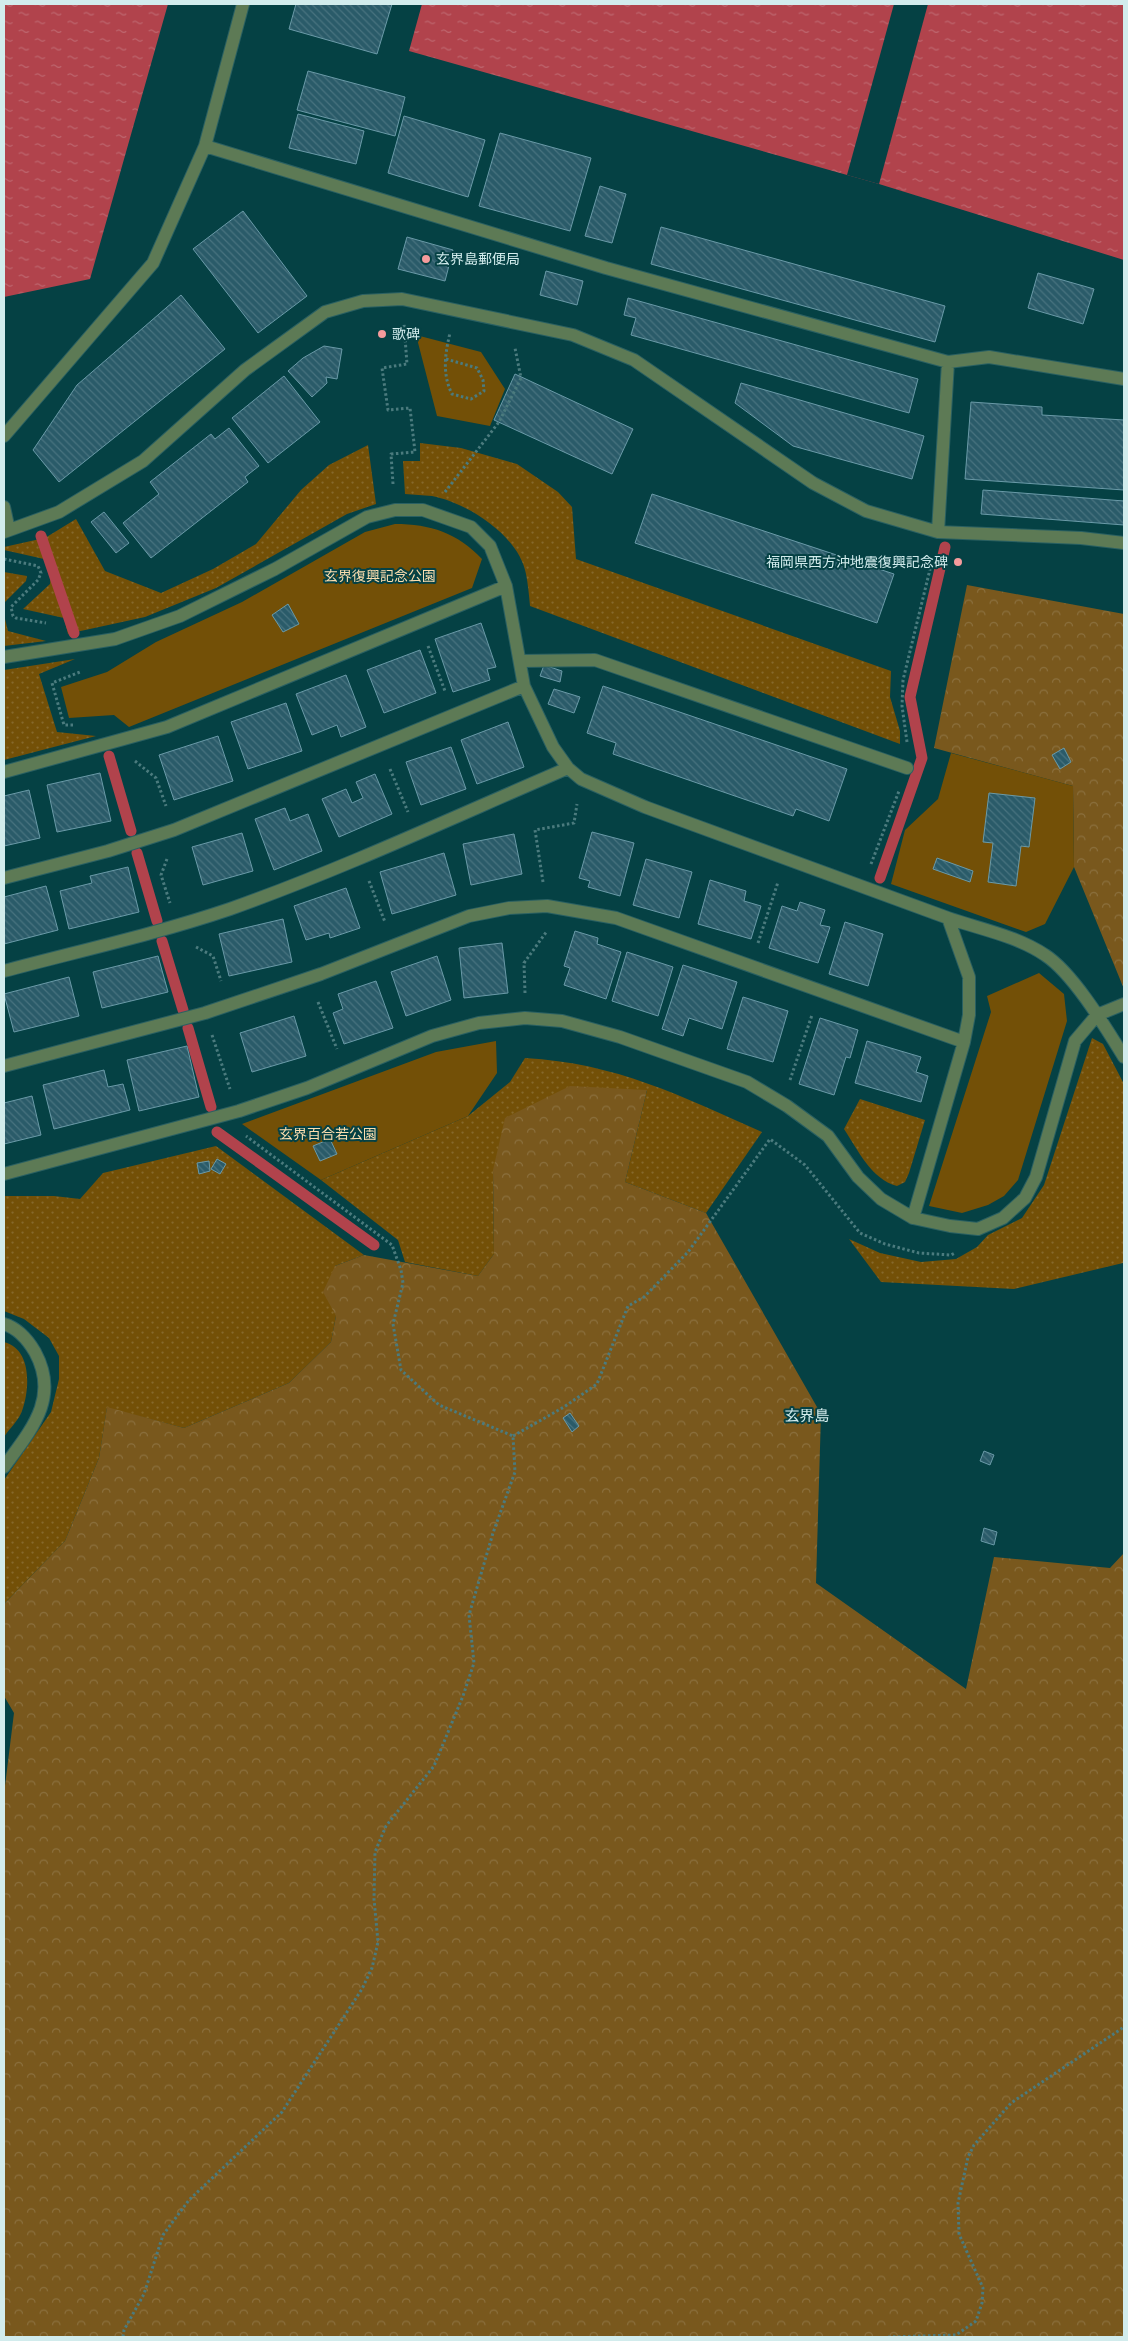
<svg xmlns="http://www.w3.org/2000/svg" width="1128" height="2341" font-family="Quicksand,'Noto Sans JP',sans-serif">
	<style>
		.grass { fill: url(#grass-dots) }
		.forest { fill: url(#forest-crowns) }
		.park { fill: #735007 }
		.water { fill: url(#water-ripples) }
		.pier { fill: #054144 }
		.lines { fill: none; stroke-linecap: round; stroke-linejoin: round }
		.stream { stroke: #b1434c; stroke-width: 11 }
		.building { fill: url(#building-back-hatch); stroke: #6a9aa8 }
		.service-casing { stroke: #2a6062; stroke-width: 14 }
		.minor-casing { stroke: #2a6062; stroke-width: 14 }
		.path { stroke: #4b7b7e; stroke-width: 3; stroke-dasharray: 2.5 2.5; stroke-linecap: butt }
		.service { stroke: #5d7a55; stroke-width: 12 }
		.minor { stroke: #5d7a55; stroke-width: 12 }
		.poi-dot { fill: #f59b9c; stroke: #054144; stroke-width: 2 }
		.labels { text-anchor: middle; stroke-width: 4; stroke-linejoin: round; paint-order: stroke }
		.poi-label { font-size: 14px; fill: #d2eced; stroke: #054144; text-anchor: start }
		.park-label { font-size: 14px; fill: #fcdeaf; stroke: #054144 }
		.neighbourhood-label { font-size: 15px; fill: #d2eced; stroke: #054144 }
	</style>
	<defs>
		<pattern id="grass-dots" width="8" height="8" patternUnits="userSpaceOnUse" patternTransform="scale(1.25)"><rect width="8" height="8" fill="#735007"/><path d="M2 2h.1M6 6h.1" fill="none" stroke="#86692b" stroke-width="1.8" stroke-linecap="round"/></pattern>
		<pattern id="forest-crowns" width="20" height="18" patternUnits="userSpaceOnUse" patternTransform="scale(1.25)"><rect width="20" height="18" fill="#79581d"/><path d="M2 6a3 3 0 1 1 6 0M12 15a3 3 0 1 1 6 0" fill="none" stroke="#8b703e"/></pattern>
		<pattern id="water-ripples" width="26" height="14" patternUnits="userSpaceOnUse" patternTransform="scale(1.25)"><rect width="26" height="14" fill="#b1434c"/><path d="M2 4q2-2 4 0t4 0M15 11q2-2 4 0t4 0" fill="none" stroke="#be676f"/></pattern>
		<pattern id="building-back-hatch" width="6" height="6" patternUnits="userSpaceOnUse" patternTransform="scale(1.25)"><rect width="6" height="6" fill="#2a5b69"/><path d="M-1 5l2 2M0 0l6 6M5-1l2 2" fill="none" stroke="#48737f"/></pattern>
	</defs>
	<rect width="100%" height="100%" fill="#054144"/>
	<path class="grass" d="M420 443 461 448 517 464 558 492 572 507 576 559 891 671 890 697 900 731V744L530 606C529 595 528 584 526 574 519 536 468 503 432 496 423 495 414 495 405 494L403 461H420Z
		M368 445 376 504 347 514 216 588 145 617 76 632 45 538 76 519 105 571 161 593 213 569 256 544 301 490 329 465Z
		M40 539 72 633 68 634 64 618 23 609 50 584 51 572 44 559 4 550V547Z
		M4 572 27 576 26 581 5 602 4 611Z
		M4 615 8 631 46 641 4 646Z
		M75 659 39 674 57 732 96 736 4 760V670Z
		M1092 1038 1103 1044 1124 1084 1123 1263 1014 1289 881 1282 849 1239 880 1253 921 1262 956 1259 977 1247 988 1235 1022 1218 1044 1185Z
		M525 1058C616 1063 681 1096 762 1132L706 1213 625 1182 647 1090 493 1170 494 1254 478 1276 405 1262 398 1240 321 1180 468 1116 510 1082Z
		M860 1099 925 1120 909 1173 905 1182 897 1186C871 1179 858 1150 844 1129Z
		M216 1146 364 1255 335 1266 336 1316 331 1342 289 1383 184 1428 107 1408 99 1458 65 1541 4 1604V1480L51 1412 59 1379V1356L49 1338 24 1319 4 1311V1196H54L80 1199 103 1173Z
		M4 1342C32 1349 30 1389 22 1411 19 1420 9 1429 4 1437Z"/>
	<path class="forest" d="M967 585 1124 614V989L1074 867 1073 786 934 748Z
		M570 1086 647 1090 625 1182 706 1213 821 1414 816 1583 966 1689 994 1557 1110 1568 1124 1553V2337H4V1794L14 1713 4 1696V1604L65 1541 99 1458 107 1407 184 1428 289 1383 331 1342 336 1316 323 1292 335 1266 364 1255 478 1276 494 1254 493 1170 505 1118Z"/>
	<path class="park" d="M416 335 481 352 505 389 490 426 437 416Z
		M395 524C431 524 457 533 482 559L472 588 129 727 114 715 69 718 61 687 107 672 156 642 242 602 365 532Z
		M951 753 1073 786 1074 867 1045 924 1026 932 891 884 905 830 938 799Z
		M1039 973 1064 994 1067 1021 1018 1180 1004 1196 988 1205 962 1213 929 1206 991 1012 987 996Z
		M496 1041 497 1073 468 1116 321 1180 242 1124 436 1052Z"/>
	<path class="water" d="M4 4H168L90 279 4 297Z
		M422 4H1124V260L879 184 409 51Z"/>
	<path class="pier" d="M894 4H928L879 184 847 175Z"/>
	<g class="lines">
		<path class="stream" d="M41 536 74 633
			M109 756 131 831
			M137 853 157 921
			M880 878 922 758 910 697 945 547
			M162 941 183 1010
			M188 1028 211 1107
			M217 1132 374 1245"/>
	</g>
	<path class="building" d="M296 4H392L377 54 289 29Z
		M308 71 405 97 395 136 297 110Z
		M298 114 364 131 356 164 289 148Z
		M404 116 485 140 468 197 388 173Z
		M500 133 591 158 570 231 479 206Z
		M600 186 626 194 612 243 585 236Z
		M243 211 307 296 258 333 193 249Z
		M661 227 945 306 935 342 651 264Z
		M407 237 453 250 445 281 398 269Z
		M546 271 583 281 577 305 540 295Z
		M1038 273 1094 289 1083 324 1028 308Z
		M181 295 225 349 59 482 33 450 77 385Z
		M628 298 918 379 909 413 631 335 636 318 624 315Z
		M324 346 342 349 337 379 326 377 327 383 312 397 288 371 303 358Z
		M515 374 633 429 612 474 494 420Z
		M284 376 320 422 268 463 232 418Z
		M741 383 924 436 912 479 793 446 735 403Z
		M971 402 1042 407V415L1124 420V490L965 479Z
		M229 428 259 466 245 477 248 482 151 558 123 523 159 494 150 482 211 434 215 439Z
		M983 490 1124 501V525L981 514Z
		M652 494 894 574 877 623 635 543Z
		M104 512 129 543 116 553 91 522Z
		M288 604 299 624 283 632 272 615Z
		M481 623 496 667 487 669 490 680 453 692 435 639Z
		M420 650 436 693 384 713 367 670Z
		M544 665 562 671 560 682 540 676Z
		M346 675 366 727 341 737 337 725 312 735 296 694Z
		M603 686 847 769 829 821 796 809 793 816 613 754 616 743 587 733Z
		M554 689 580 697 574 713 548 704Z
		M286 703 302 751 248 769 231 722Z
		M508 722 524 767 477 784 461 740Z
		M218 736 233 781 174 800 159 755Z
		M451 747 466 789 421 805 406 762Z
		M1064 748 1071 762 1060 769 1052 755Z
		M100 773 111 821 57 832 47 785Z
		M375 774 392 814 339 837 322 799 346 789 352 803 363 798 356 782Z
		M29 790 40 838 4 846V796Z
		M989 793 1035 798 1029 847 1021 846 1016 886 988 882 993 843 983 842Z
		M285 808 290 821 308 814 322 851 274 870 255 819Z
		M592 832 634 843 620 896 588 887 590 881 579 878Z
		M242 833 253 871 203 885 192 847Z
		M514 834 522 874 471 885 463 844Z
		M444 853 456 895 392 914 380 872Z
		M937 858 973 871 970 882 933 869Z
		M646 859 692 872 679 918 633 905Z
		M128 867 139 912 69 929 60 891 92 883 90 876Z
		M710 880 746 891 744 901 761 906 751 939 698 924Z
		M46 886 58 930 4 944V897Z
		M346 888 360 928 330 938 329 933 306 940 294 906Z
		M800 902 825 910 820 925 830 927 818 963 769 948 782 906 797 911Z
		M283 919 292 962 229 976 219 934Z
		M845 922 883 934 868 986 829 974Z
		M575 931 598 938 597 944 621 952 606 999 564 985 570 968 564 966Z
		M502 943 508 993 464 998 459 948Z
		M627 952 673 967 658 1016 612 1001Z
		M158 956 168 992 102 1008 93 972Z
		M437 956 451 1000 406 1016 391 972Z
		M683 965 737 982 722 1029 689 1018 683 1036 662 1029Z
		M69 977 79 1016 14 1032 4 994Z
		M376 981 393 1028 344 1044 333 1013 343 1009 338 994Z
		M743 997 788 1011 773 1062 727 1049Z
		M294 1016 306 1056 252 1072 240 1033Z
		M820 1018 858 1030 850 1058 846 1057 834 1095 799 1084Z
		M867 1041 921 1057 916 1072 928 1076 921 1102 855 1083Z
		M187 1046 199 1097 139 1111 127 1060Z
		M104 1070 108 1087 123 1084 130 1110 54 1129 43 1085Z
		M32 1096 41 1135 4 1144V1103Z
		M330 1139 337 1154 320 1161 313 1146Z
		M217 1159 226 1164 220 1174 211 1169Z
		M209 1161 210 1171 199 1174 197 1163Z
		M570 1413 579 1426 572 1432 563 1418Z
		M984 1451 994 1455 990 1465 980 1461Z
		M984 1528 997 1532 994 1545 981 1541Z"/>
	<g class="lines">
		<g class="service-casing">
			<path id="service" d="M520 661 595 660 907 768"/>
		</g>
		<g class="minor-casing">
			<path id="minor" d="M205 146 606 268 948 362 989 357 1124 379
				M4 436 153 263 205 146 243 4
				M4 507 9 530
				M4 532 59 512 143 461 245 370 325 312 363 301 402 299 573 335 634 360 813 483 866 511 938 532 1081 538 1124 543
				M938 532 948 362
				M4 657 115 639 180 616 275 569 367 517 395 510H423L471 527 490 546 506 586 524 686 553 747 568 768 581 779 645 807 948 918 969 977V1015L964 1042 913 1218
				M4 772 167 727 506 586
				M4 878 108 851 174 830 524 686
				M948 918C980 929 1017 936 1045 955 1073 973 1106 1028 1124 1057
				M4 971C79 951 156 934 230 909 345 868 456 816 568 768
				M4 1066 205 1013 321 974 469 916 509 908 547 906 616 918 964 1042
				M4 1174 239 1111 307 1088 432 1036 479 1023 525 1018 562 1021 620 1037 747 1082 787 1106 828 1136 858 1177 881 1199 913 1218 950 1226 978 1229 1003 1218 1025 1198 1036 1177 1075 1041 1097 1015 1124 1004
				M4 1324C17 1328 28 1340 35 1352 60 1398 31 1430 4 1467"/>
		</g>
		<path class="path" d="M446 359 477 368 483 380 484 391 471 399 452 394C442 374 445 354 450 333
			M393 484 391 454 415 452 410 408 388 410 382 368 407 364 404 324
			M445 492 499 422 521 378 515 348
			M4 559 38 566 41 573 38 580 11 607 13 616 16 618 46 623
			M428 646 445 691
			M73 725H64L52 683 80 672
			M907 742 902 706 903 680 933 557
			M135 761 156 778 166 806
			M390 769 408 812
			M167 859 161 875 170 903
			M871 864 899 791
			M369 881 385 922
			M543 882 535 830 574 823 577 804
			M758 943 778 882
			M196 947 213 956 221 981
			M525 993 524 963 547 931
			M318 1002 337 1049
			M212 1035 230 1089
			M790 1080 812 1015
			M513 1436 564 1407 597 1384 628 1306 644 1297 688 1252 770 1139 805 1165 860 1233 885 1244 919 1253 951 1255 955 1253
			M123 2337 124 2330 144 2294 163 2235 189 2200 282 2112 362 1989 372 1968 378 1942 374 1899 375 1852 386 1826 434 1766 463 1696 474 1663 469 1615 493 1533 515 1472 513 1436 439 1405 401 1370 393 1324 403 1283 401 1270 392 1245 246 1136
			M888 2337 956 2335 976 2321 982 2303 983 2288 959 2234 958 2203 968 2157 974 2145 1011 2103 1124 2027"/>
		<use href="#service" class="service"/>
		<use href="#minor" class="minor"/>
	</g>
	<g class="poi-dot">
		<circle cx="426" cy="259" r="5"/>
		<circle cx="382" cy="334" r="5"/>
		<circle cx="958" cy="562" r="5"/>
	</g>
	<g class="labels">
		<g class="poi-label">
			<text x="436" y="264">玄界島郵便局</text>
			<text x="392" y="339">歌碑</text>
			<text x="948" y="567" text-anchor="end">福岡県西方沖地震復興記念碑</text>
		</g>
		<g class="park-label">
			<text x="380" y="581">玄界復興記念公園</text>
			<text x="328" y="1139">玄界百合若公園</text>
		</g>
		<g class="neighbourhood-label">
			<text x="807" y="1421">玄界島</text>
		</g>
	</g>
	<rect width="1128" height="2341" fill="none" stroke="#d2eced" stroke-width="10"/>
</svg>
